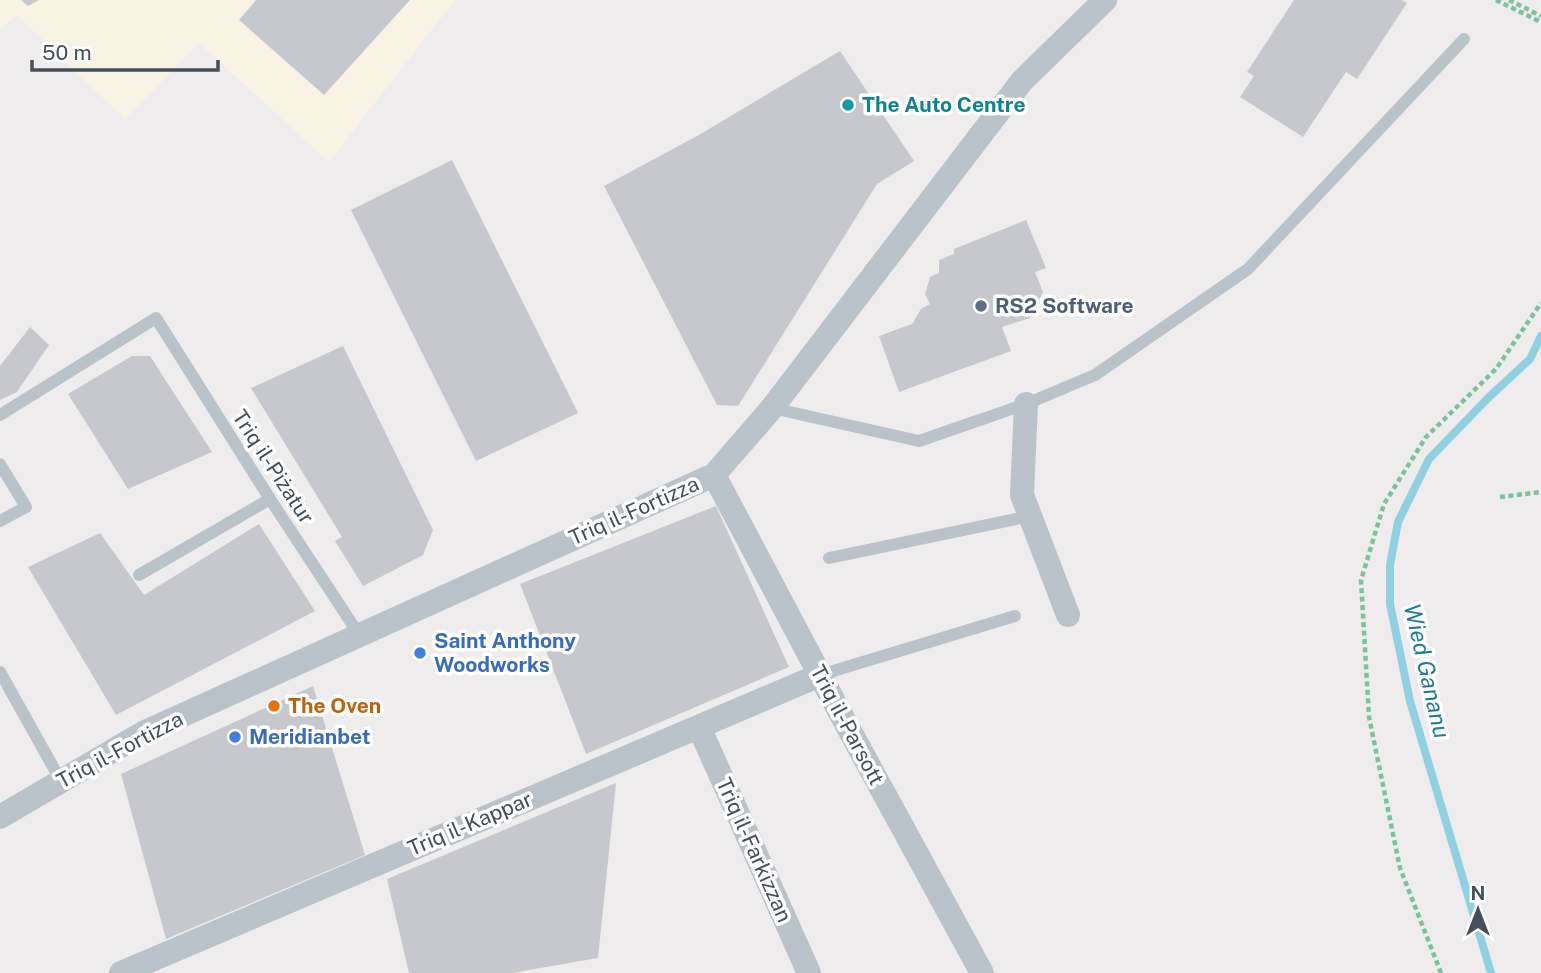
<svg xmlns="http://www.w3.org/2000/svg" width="1541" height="973" font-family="'Public Sans',sans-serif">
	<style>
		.commercial { fill: #f9f3e5 }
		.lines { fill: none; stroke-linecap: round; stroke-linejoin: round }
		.stream { stroke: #8fd0e1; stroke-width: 8 }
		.building { fill: #c7c8ce }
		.path { stroke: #79c39e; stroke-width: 4.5; stroke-dasharray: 5 3.5; stroke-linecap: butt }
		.service { stroke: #bbc3ca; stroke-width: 12 }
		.minor { stroke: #bbc3ca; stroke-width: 24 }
		.culture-dot { fill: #0f9aa8; stroke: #fff; stroke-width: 2.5 }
		.service-dot { fill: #5c6f8a; stroke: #fff; stroke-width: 2.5 }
		.shop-dot { fill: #3f7fe0; stroke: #fff; stroke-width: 2.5 }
		.food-dot { fill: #e8710a; stroke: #fff; stroke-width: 2.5 }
		.labels { text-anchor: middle; stroke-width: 7; stroke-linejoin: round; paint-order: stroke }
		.culture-label { font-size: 21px; font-weight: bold; fill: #0d838f; stroke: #fff; text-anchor: start }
		.service-label { font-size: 21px; font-weight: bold; fill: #4e5e75; stroke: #fff; text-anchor: start }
		.street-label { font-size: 21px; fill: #464f57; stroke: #fff }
		.shop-label { font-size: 21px; font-weight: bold; fill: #366cbe; stroke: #fff; text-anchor: start }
		.food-label { font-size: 21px; font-weight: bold; fill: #c56008; stroke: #fff; text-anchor: start }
		.water-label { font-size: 23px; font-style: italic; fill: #1a7c96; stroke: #fff }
	</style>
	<rect width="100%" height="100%" fill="#eeecec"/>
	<path class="commercial" d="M0 0H455L329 162 199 43 125 119 17 15 0 29Z"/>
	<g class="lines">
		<path class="stream" d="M1491 973 1410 701 1390 604V565L1398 522 1429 459 1488 398 1530 359 1541 336"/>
	</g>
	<path class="building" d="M21 0H39L28 6Z
		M256 0H410L324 95 239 20Z
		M1294 0H1402L1407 3 1357 79 1346 72 1303 137 1240 97 1254 76 1247 72Z
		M840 51 914 161 877 184 738 406 717 405 604 186 697 136Z
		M452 160 578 413 476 461 351 210Z
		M1026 220 1046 268 1035 272 1043 292 1030 318 1002 327 1011 351 899 392 879 336 912 324 921 309 930 304 925 294 930 277 939 273V260L954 254V249Z
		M30 327 49 345 17 392 0 400V366Z
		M343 346 433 530 423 555 363 586 335 541 342 537 251 388Z
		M132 356H150L212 452 128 489 68 394Z
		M716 506 789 667 586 754 520 584Z
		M259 524 315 611 116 715 28 567 100 533 144 595Z
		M313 686 365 855 166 939 121 774Z
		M616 783 598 958 512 973H409L387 879Z"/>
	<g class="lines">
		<path class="path" d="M1496 0 1541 22
			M1509 0 1541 16
			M1500 497 1541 492
			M1441 973 1400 868 1369 717 1361 580 1384 504 1426 437 1496 369 1541 303"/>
		<path class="service" d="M772 408 919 441 1026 404 1095 375 1248 269 1464 39
			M0 415 156 318 270 499 360 636
			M0 464 26 507 0 521
			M829 558 1030 516
			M139 575 270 499
			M0 672 61 781
			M820 675 1015 616"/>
		<path class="minor" d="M1026 404 1022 495 1068 615
			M714 475 838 709 982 973
			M699 727 809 973
			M0 817 143 733 714 475 772 408 1022 81 1105 0
			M121 973 820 675"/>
	</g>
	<circle class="culture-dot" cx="848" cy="105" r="7"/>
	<circle class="service-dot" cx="981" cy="306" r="7"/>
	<g class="shop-dot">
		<circle cx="420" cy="653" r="7"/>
		<circle cx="235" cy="737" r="7"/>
	</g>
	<circle class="food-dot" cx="274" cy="706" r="7"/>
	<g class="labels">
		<g class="culture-label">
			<text x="862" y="112">The Auto Centre</text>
		</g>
		<g class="service-label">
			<text x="995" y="313">RS2 Software</text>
		</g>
		<g class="street-label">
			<text transform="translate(273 467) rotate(57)" y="7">Triq il-Piżatur</text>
			<text transform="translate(634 511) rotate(-24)" y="7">Triq il-Fortizza</text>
			<text transform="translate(847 725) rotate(62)" y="7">Triq il-Parsott</text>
			<text transform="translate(120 750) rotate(-28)" y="7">Triq il-Fortizza</text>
			<text transform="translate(470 824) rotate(-23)" y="7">Triq il-Kappar</text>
			<text transform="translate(754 850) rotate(66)" y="7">Triq il-Farkizzan</text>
		</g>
		<g class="shop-label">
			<text x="434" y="648">Saint Anthony<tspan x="434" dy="24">Woodworks</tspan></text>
			<text x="249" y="744">Meridianbet</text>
		</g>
		<g class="food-label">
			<text x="288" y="713">The Oven</text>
		</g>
		<g class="water-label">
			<text transform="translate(1427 671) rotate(77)" y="8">Wied Gananu</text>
		</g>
	</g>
	<g transform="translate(1478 910)" stroke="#ffffff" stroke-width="5" paint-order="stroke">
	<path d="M0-5L12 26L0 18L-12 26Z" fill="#464f57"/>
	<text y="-10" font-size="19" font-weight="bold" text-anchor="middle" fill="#464f57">N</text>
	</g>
	<path d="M32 60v10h186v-10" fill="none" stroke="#464f57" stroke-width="3.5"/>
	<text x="42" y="60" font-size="21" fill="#464f57" stroke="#ffffff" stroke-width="5" paint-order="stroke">50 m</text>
</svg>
